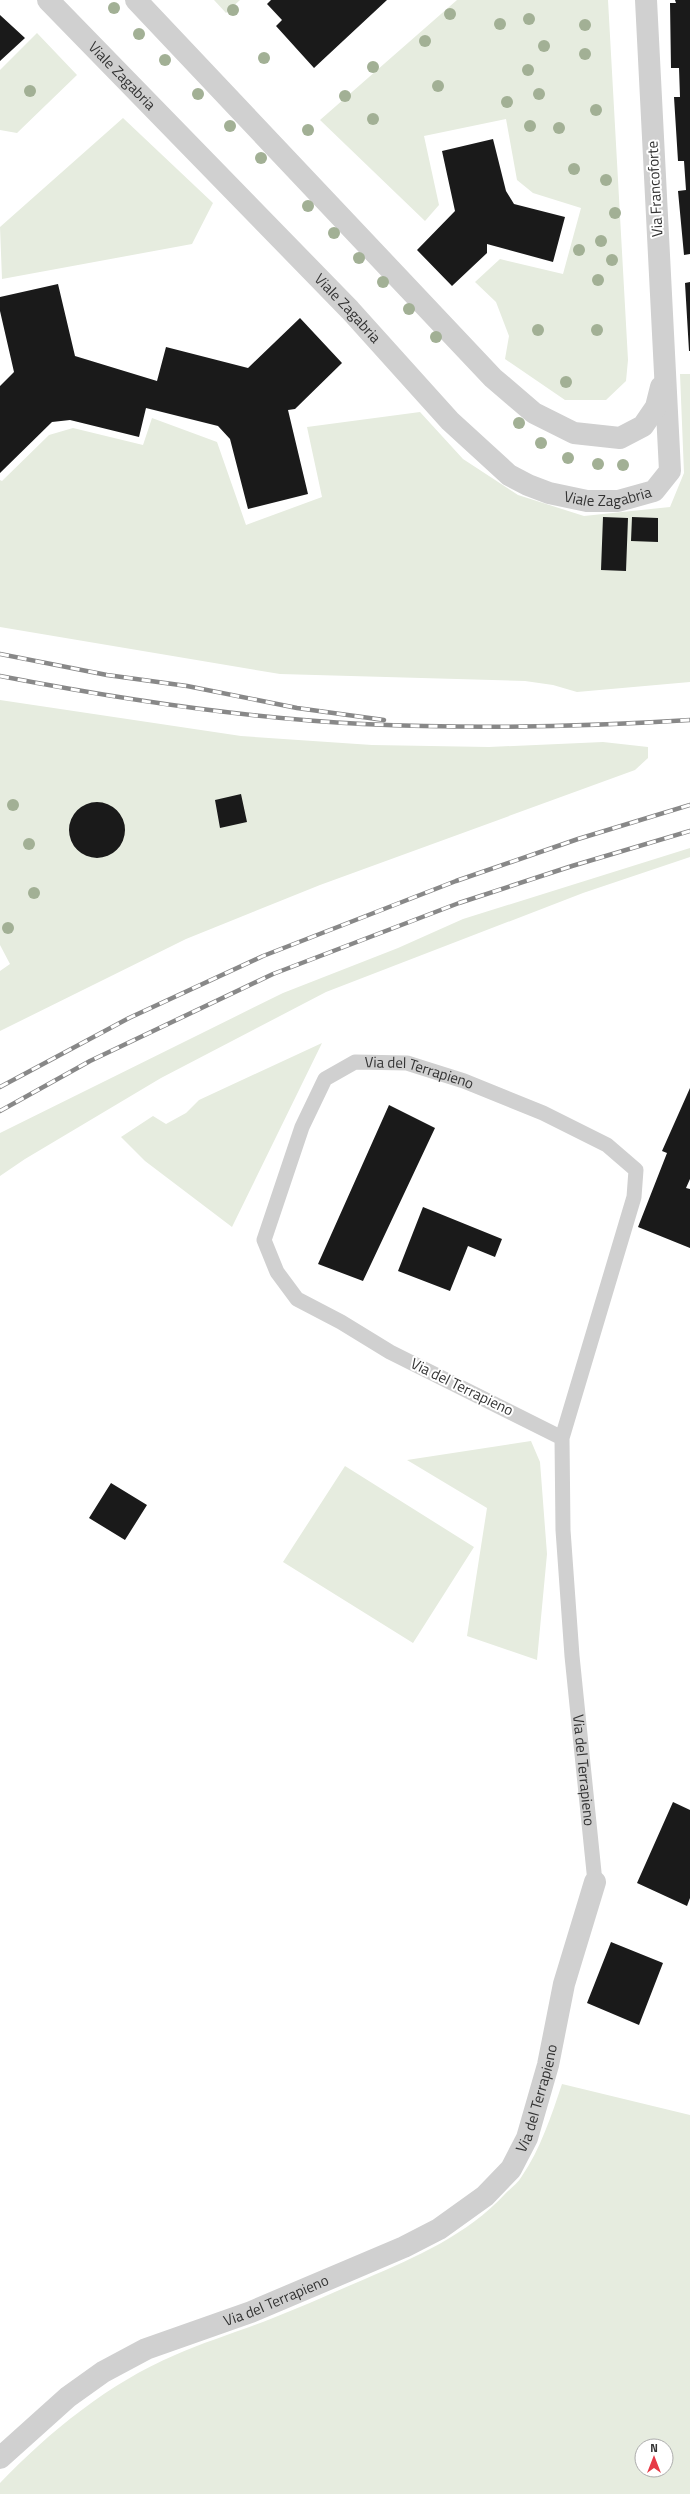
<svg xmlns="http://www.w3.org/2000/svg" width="690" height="2494" font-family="'Titillium Web',sans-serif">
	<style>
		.green { fill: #e6ecdf; fill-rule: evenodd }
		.building { fill: #1a1a1a }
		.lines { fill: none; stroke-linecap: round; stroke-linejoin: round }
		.lane { stroke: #d0d0d0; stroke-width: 15 }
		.street { stroke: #d0d0d0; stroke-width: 22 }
		.rail-casing { stroke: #888; stroke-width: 4.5 }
		.rail { stroke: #fff; stroke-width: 3; stroke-dasharray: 9; stroke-linecap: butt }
		.tree { fill: #a2b095 }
		.labels { text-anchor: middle; stroke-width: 4; stroke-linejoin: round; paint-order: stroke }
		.street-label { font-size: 15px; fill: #333; stroke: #fff }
	</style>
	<rect width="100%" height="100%" fill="#fff"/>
	<path class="green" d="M214 0H240L226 13Z
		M457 0H608L628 360 626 381 606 400H565L505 359 509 336 496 302 475 282 500 259 563 274 581 208 533 193 517 180 506 119 424 136 439 205 425 221 320 120Z
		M37 33 77 75 17 133 0 130V70Z
		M123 118 213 203 192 244 2 279 0 227Z
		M680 374H690V682L577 692 553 685 525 681 280 674 0 627V480L2 481 49 435 73 428 143 445 152 418 217 442 246 525 322 497 307 427 420 412 463 459 518 495 584 516 670 507 684 473Z
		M0 700 241 736 372 745 489 747 603 742 648 747V758L635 770 320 885 186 939 0 1031V971L10 964 0 945Z
		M690 848V857L583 893 326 992 161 1078 25 1159 0 1176V1133L283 993 398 948 463 919Z
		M322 1043 232 1227 145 1161 121 1137 153 1116 166 1124 186 1113 199 1100Z
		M531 1441 540 1462 547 1554 537 1660 467 1636 487 1508 407 1460Z
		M345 1466 474 1547 413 1643 283 1562Z
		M562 2084 690 2115V2494H0V2483C49 2432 109 2383 175 2355 207 2341 241 2331 273 2318 304 2306 334 2292 365 2279 416 2257 467 2235 505 2194 511 2188 518 2183 522 2176 540 2150 552 2114 562 2084ZM642 2446H666V2470H642Z"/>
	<path class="building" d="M271 0H387L314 68 276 26 282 20 267 4Z
		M675 0H690V254L684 255 678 191 686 190 684 161H678L674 97H680L679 68H671L670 3H676Z
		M0 15 25 38 0 61Z
		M493 139 506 191 514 204 565 217 553 262 487 244V253L452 286 417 250 455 211 442 151Z
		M690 282V351H689L685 283Z
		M58 284 75 356 157 381 166 347 248 368 300 318 342 363 295 409 288 410 308 494 248 509 230 439 218 426 146 408 139 437 70 420 52 422 0 473V386L14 372 0 311V297Z
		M603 517 628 518 626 571 601 570Z
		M632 517 658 518V542L631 541Z
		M241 794 247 822 220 828 215 800Z
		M69 830a28 28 0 1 1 56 0a28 28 0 1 1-56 0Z
		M690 1088V1179L686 1188 690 1189V1248L638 1227 667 1153 662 1151Z
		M389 1105 435 1128 363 1281 318 1264Z
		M423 1207 502 1239 495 1257 468 1246 450 1291 398 1271Z
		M111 1483 147 1505 125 1540 89 1518Z
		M673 1802 690 1810V1898L687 1906 637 1883Z
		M611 1942 663 1963 639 2025 587 2003Z"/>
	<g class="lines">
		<path class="lane" id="s1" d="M562 1438 390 1352 341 1322 297 1299 277 1272 264 1240 302 1127 325 1079 355 1062 407 1063 464 1081 543 1113 607 1145 636 1170 634 1197 562 1438 563 1530 572 1656 595 1882"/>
		<g class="street">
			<path id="s2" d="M48 0 350 310 450 421 509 475 528 485 549 493 587 501H618L654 491 670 471 646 0"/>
			<path d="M136 0 493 378 534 413 574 433 620 438 643 426 656 407 661 387"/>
			<path id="s3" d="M0 2458 68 2397 103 2372 146 2349 251 2312 404 2247 439 2229 485 2196 511 2169 527 2138 548 2065 564 1984 595 1882"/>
		</g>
		<g class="rail-casing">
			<path id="rail" d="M0 654 107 675 187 686 297 708 384 720
				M0 676C119 699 241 718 363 724 472 729 581 727 690 720
				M0 1087 129 1018 263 956 456 881 578 839 690 805
				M0 1111 90 1061 273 974 459 903 572 866 690 831"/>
		</g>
		<use href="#rail" class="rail"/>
	</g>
	<g class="tree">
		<circle cx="114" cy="8" r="6"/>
		<circle cx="233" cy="10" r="6"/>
		<circle cx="450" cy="14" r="6"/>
		<circle cx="529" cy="19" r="6"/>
		<circle cx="500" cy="24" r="6"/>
		<circle cx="585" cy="25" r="6"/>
		<circle cx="139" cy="34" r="6"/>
		<circle cx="425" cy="41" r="6"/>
		<circle cx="544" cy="46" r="6"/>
		<circle cx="585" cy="54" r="6"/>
		<circle cx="264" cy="58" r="6"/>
		<circle cx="165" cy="60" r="6"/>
		<circle cx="373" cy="67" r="6"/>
		<circle cx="528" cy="70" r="6"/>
		<circle cx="438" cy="86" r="6"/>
		<circle cx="30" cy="91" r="6"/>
		<circle cx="198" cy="94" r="6"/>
		<circle cx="539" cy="94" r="6"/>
		<circle cx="345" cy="96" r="6"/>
		<circle cx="507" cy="102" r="6"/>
		<circle cx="596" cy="110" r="6"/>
		<circle cx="373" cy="119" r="6"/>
		<circle cx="230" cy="126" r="6"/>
		<circle cx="530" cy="126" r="6"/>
		<circle cx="559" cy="128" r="6"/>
		<circle cx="308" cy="130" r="6"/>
		<circle cx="261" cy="158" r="6"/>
		<circle cx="574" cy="169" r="6"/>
		<circle cx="606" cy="180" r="6"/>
		<circle cx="308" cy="206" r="6"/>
		<circle cx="615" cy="213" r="6"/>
		<circle cx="334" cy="233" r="6"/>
		<circle cx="601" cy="241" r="6"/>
		<circle cx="579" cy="250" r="6"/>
		<circle cx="359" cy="258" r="6"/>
		<circle cx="612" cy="260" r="6"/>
		<circle cx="598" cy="280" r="6"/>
		<circle cx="383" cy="282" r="6"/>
		<circle cx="409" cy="309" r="6"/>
		<circle cx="538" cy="330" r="6"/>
		<circle cx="597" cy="330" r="6"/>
		<circle cx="436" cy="337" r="6"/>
		<circle cx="566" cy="382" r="6"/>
		<circle cx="519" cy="423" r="6"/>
		<circle cx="541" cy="443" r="6"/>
		<circle cx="568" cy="458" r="6"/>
		<circle cx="598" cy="464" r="6"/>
		<circle cx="623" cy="465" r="6"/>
		<circle cx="13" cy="805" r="6"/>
		<circle cx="29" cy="844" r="6"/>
		<circle cx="34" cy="893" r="6"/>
		<circle cx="8" cy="928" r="6"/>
	</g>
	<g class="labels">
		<g class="street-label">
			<text dy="5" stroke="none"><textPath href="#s2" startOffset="106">Viale Zagabria</textPath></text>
			<text transform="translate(655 189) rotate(-93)" y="5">Via Francoforte</text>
			<text dy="5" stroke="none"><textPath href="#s2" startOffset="430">Viale Zagabria</textPath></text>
			<text dy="5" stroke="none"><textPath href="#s2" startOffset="766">Viale Zagabria</textPath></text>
			<text dy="5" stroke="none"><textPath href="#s1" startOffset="640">Via del Terrapieno</textPath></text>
			<text transform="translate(462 1387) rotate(26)" y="5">Via del Terrapieno</text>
			<text dy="5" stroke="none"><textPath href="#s1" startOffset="1493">Via del Terrapieno</textPath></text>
			<text dy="5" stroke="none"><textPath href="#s3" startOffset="670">Via del Terrapieno</textPath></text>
			<text dy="5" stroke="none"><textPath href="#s3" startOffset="322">Via del Terrapieno</textPath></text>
		</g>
	</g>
	<g transform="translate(654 2458)"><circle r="19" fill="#ffffff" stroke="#adadad"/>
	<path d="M0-3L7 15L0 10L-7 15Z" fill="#e63946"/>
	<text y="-6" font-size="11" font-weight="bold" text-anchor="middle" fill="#333333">N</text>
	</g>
</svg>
